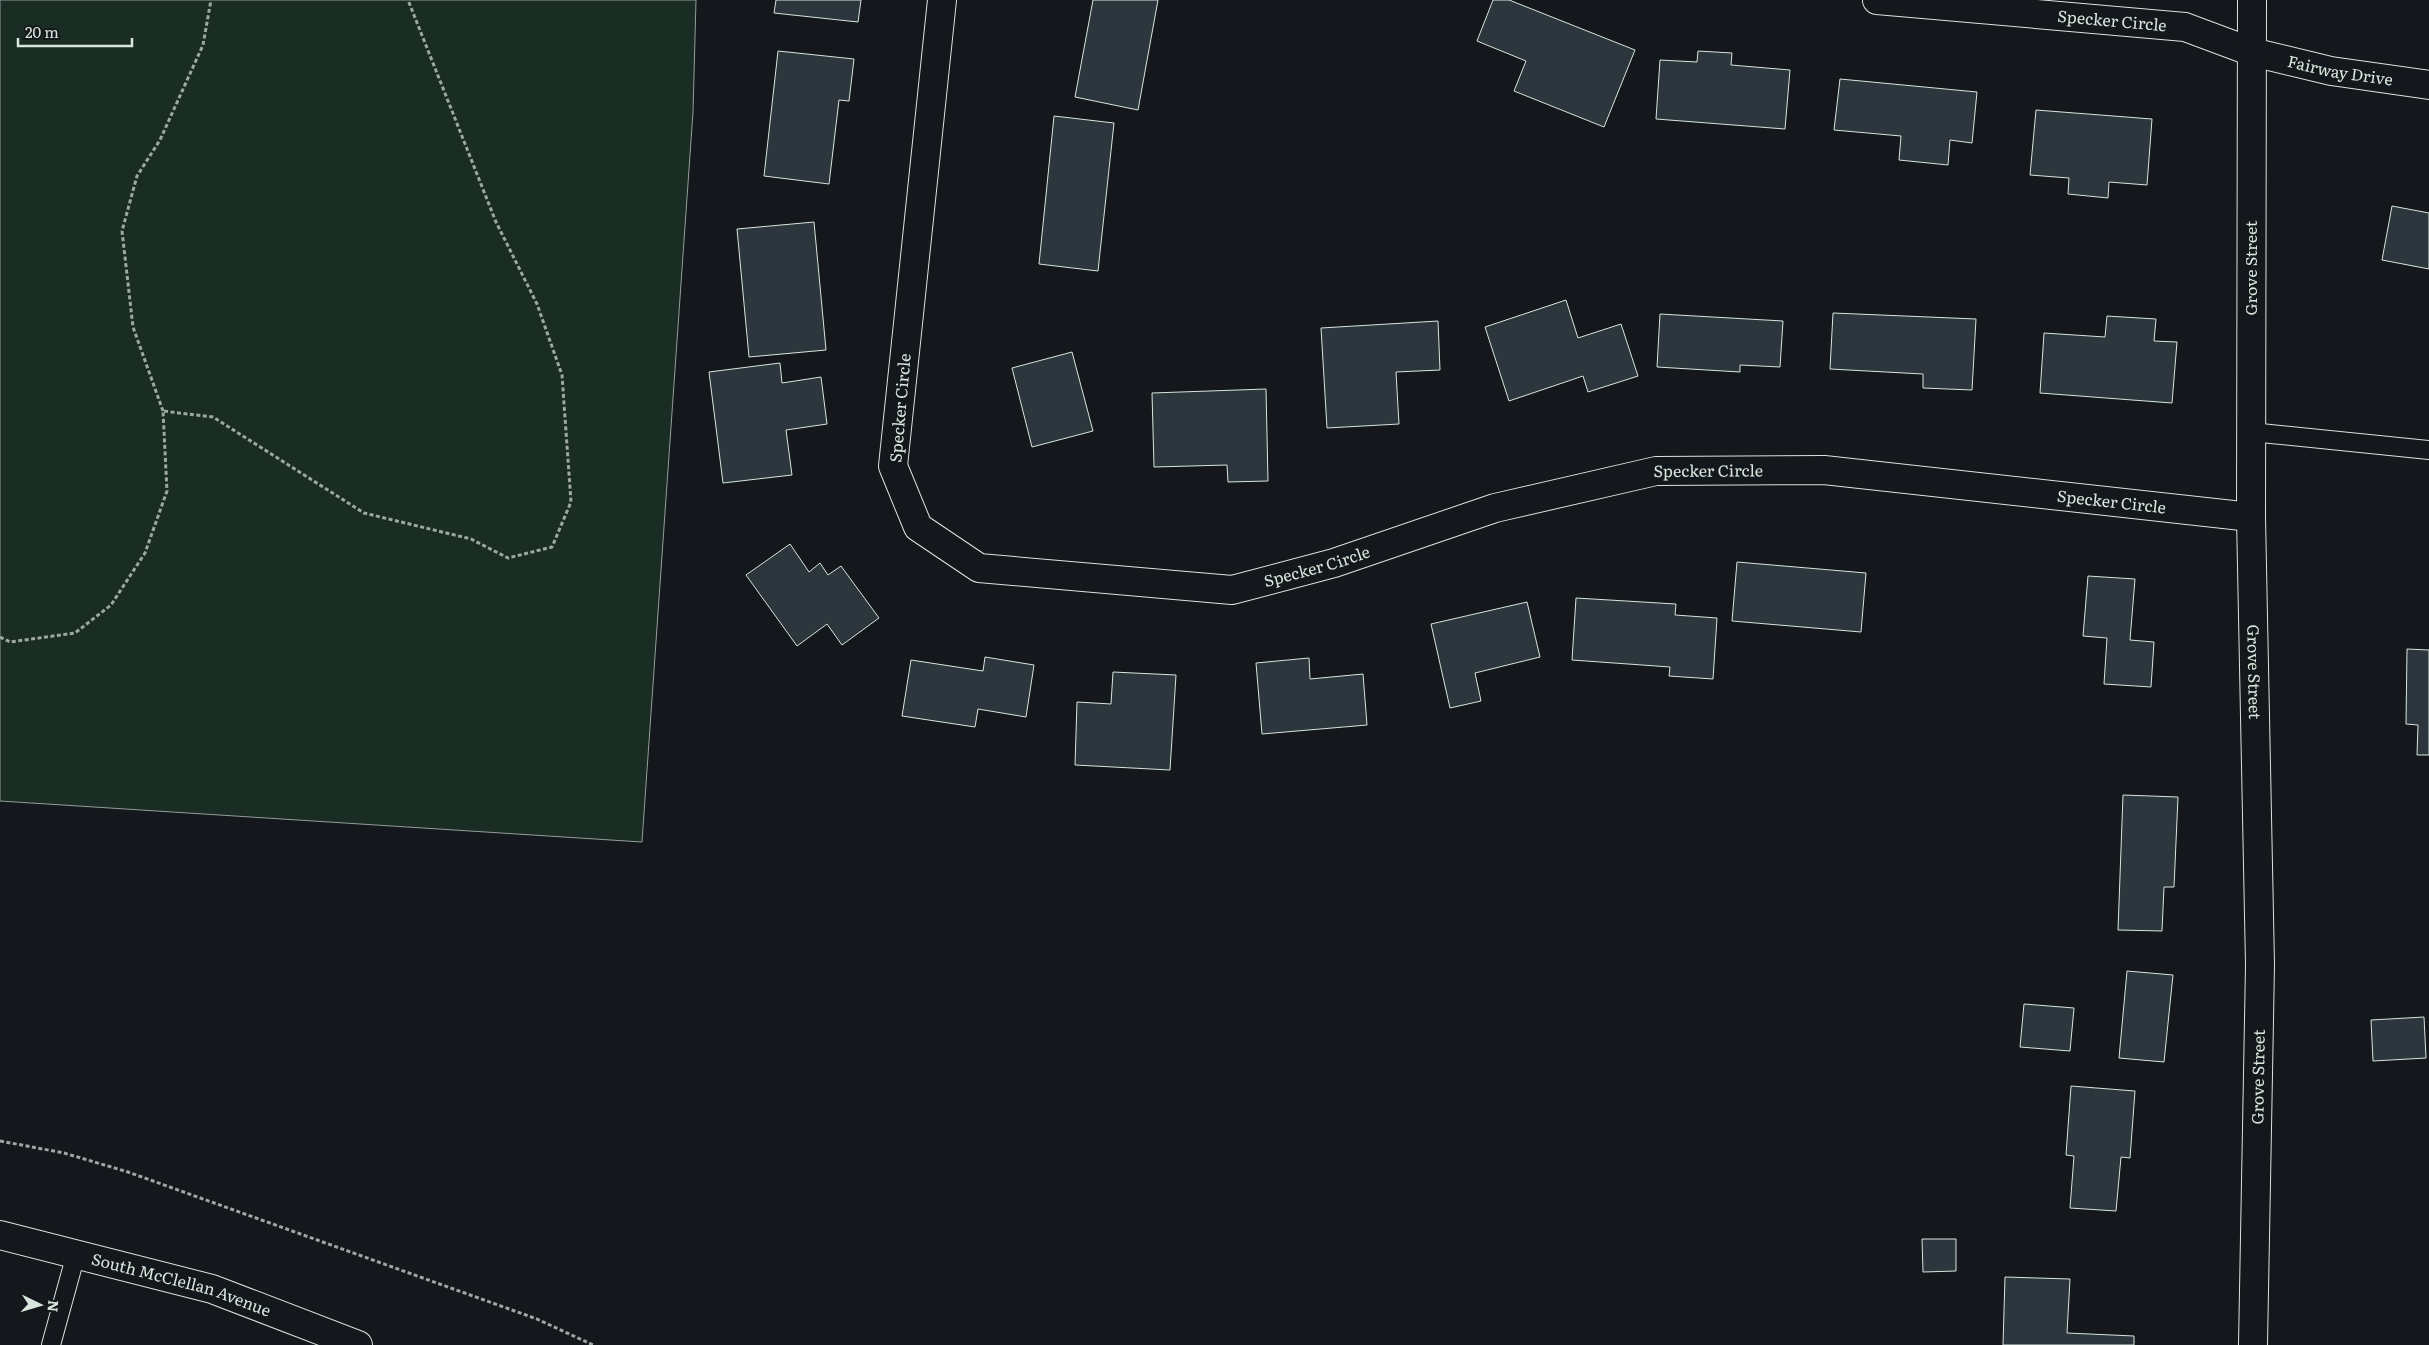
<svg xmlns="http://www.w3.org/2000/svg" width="2429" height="1345" font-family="Literata,serif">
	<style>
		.green { fill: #1a2d24; stroke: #939e99 }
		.building { fill: #2c363c; stroke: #d8e6dc }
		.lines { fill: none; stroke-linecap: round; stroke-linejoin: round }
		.lane-casing { stroke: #d8e6dc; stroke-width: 20 }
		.street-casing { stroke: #d8e6dc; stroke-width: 30 }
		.secondary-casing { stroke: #d8e6dc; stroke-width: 30 }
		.primary-casing { stroke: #d8e6dc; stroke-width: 30 }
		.path { stroke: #9da8a2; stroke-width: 3; stroke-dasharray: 4 2.5; stroke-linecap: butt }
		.lane { stroke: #14181c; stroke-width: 18 }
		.street { stroke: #14181c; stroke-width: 28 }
		.secondary { stroke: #14181c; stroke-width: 28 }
		.primary { stroke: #14181c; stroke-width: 28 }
		.labels { text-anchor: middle; stroke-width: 4; stroke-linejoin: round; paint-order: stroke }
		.street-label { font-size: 16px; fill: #d8e6dc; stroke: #14181c }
	</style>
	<rect width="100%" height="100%" fill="#14181c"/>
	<path class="green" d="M0 0H696L693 112 642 842 0 801Z"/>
	<path class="building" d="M776 0H861L858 22 774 13Z
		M1093 0H1158L1138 110 1075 97Z
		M1493 0H1509L1635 50 1604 127 1514 91 1526 61 1477 41Z
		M778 51 854 59 849 101 839 100 829 184 764 176Z
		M1698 51 1732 53 1731 65 1790 70 1785 129 1656 119 1660 60 1697 62Z
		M1840 79 1977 92 1972 143 1950 140 1948 165 1899 160 1901 136 1834 130Z
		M2036 110 2152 119 2147 185 2109 182 2108 198 2068 194 2069 178 2030 175Z
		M1054 116 1114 123 1098 271 1039 264Z
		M2392 206 2429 213V269L2382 260Z
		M814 222 826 350 749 357 737 229Z
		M1566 300 1578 338 1621 324 1638 376 1588 392 1583 376 1509 401 1485 327Z
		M1833 313 1976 319 1972 390 1923 388V374L1830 369Z
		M1660 314 1783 321 1780 367 1740 365V372L1657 367Z
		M2107 316 2156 319 2154 341 2177 342 2172 403 2040 393 2044 333 2105 337Z
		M1438 321 1440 370 1396 372 1399 424 1327 428 1321 328Z
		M1072 352 1093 431 1032 447 1012 368Z
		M780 363 782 383 821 377 827 424 786 430 792 475 723 483 709 372Z
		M1266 389 1268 481 1228 482 1227 465 1154 467 1152 393Z
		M790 544 809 572 820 563 828 575 841 566 879 618 842 645 827 624 797 646 746 575Z
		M1737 562 1866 573 1861 632 1732 621Z
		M2088 576 2135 579 2130 640 2154 642 2151 687 2104 684 2107 638 2083 636Z
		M1576 598 1676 604 1675 615 1717 618 1713 679 1669 676 1670 667 1572 660Z
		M1527 602 1540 657 1475 673 1481 701 1450 708 1431 624Z
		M2407 649 2429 650V755H2417L2418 725 2406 724Z
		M985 657 1034 665 1026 717 978 709 975 727 902 716 911 660 983 671Z
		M1309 658 1310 679 1363 674 1367 725 1262 734 1256 663Z
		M1113 672 1176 675 1170 770 1075 765 1077 702 1111 704Z
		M2123 795 2178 797 2174 887H2164L2162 931 2118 930Z
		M2127 971 2173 975 2164 1062 2119 1058Z
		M2024 1004 2074 1008 2070 1051 2020 1047Z
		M2424 1017 2426 1058 2373 1061 2371 1020Z
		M2071 1086 2135 1091 2130 1158 2121 1157 2116 1211 2070 1208 2074 1156 2066 1155Z
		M1922 1239H1956V1271L1923 1272Z
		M2005 1277 2070 1279 2067 1333 2134 1336V1345H2003Z"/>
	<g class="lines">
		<g class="lane-casing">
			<path id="lane" d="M2251 432 2429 450
				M51 1345 76 1254"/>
		</g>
		<g class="street-casing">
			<g id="street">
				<path id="s1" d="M942 0 893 466 918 527 979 568 1232 590 1334 563 1495 508 1656 471 1824 470 2251 517"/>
				<path id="s2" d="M1877 0 2185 27 2252 52 2331 71 2429 85"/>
			</g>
		</g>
		<g class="secondary-casing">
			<g id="secondary">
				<path id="s3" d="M2252 0 2251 517 2260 965 2253 1345"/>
			</g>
		</g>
		<g class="primary-casing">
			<g id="primary">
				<path id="s4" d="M0 1235 212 1289 358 1345"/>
			</g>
		</g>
		<path class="path" d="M163 411 133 327 122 231 137 176 160 140 203 45 211 0
			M0 637 10 642 75 633 111 605 145 553 167 491 163 411 213 417 364 513 471 539 508 558 552 547 571 502 562 375 537 304 496 222 408 0
			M0 1141 64 1153 128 1172 537 1319 593 1345"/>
		<use href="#lane" class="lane"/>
		<use href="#street" class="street"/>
		<use href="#secondary" class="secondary"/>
		<use href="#primary" class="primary"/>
	</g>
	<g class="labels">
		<g class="street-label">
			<text dy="6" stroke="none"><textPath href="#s2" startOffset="236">Specker Circle</textPath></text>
			<text dy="6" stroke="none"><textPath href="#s2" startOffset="471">Fairway Drive</textPath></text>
			<text transform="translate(2251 268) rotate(-90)" y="6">Grove Street</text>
			<text transform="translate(900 408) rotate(-85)" y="6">Specker Circle</text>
			<text dy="6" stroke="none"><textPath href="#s1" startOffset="1355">Specker Circle</textPath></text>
			<text dy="6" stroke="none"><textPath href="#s1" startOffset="1760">Specker Circle</textPath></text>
			<text dy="6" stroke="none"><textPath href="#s1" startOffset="950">Specker Circle</textPath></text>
			<text dy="6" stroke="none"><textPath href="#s3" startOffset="672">Grove Street</textPath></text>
			<text transform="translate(2258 1077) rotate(-89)" y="6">Grove Street</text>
			<text dy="6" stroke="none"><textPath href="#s4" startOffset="188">South McClellan Avenue</textPath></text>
		</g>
	</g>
	<g transform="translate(40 1305) rotate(95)" stroke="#14181c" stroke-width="4" paint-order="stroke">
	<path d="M0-4L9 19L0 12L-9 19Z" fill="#d8e6dc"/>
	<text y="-8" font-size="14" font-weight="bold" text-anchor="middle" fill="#d8e6dc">N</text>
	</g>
	<path d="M18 38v8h114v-8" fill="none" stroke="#d8e6dc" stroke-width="2.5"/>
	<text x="25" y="38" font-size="15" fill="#d8e6dc" stroke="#14181c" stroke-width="4" paint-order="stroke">20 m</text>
</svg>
